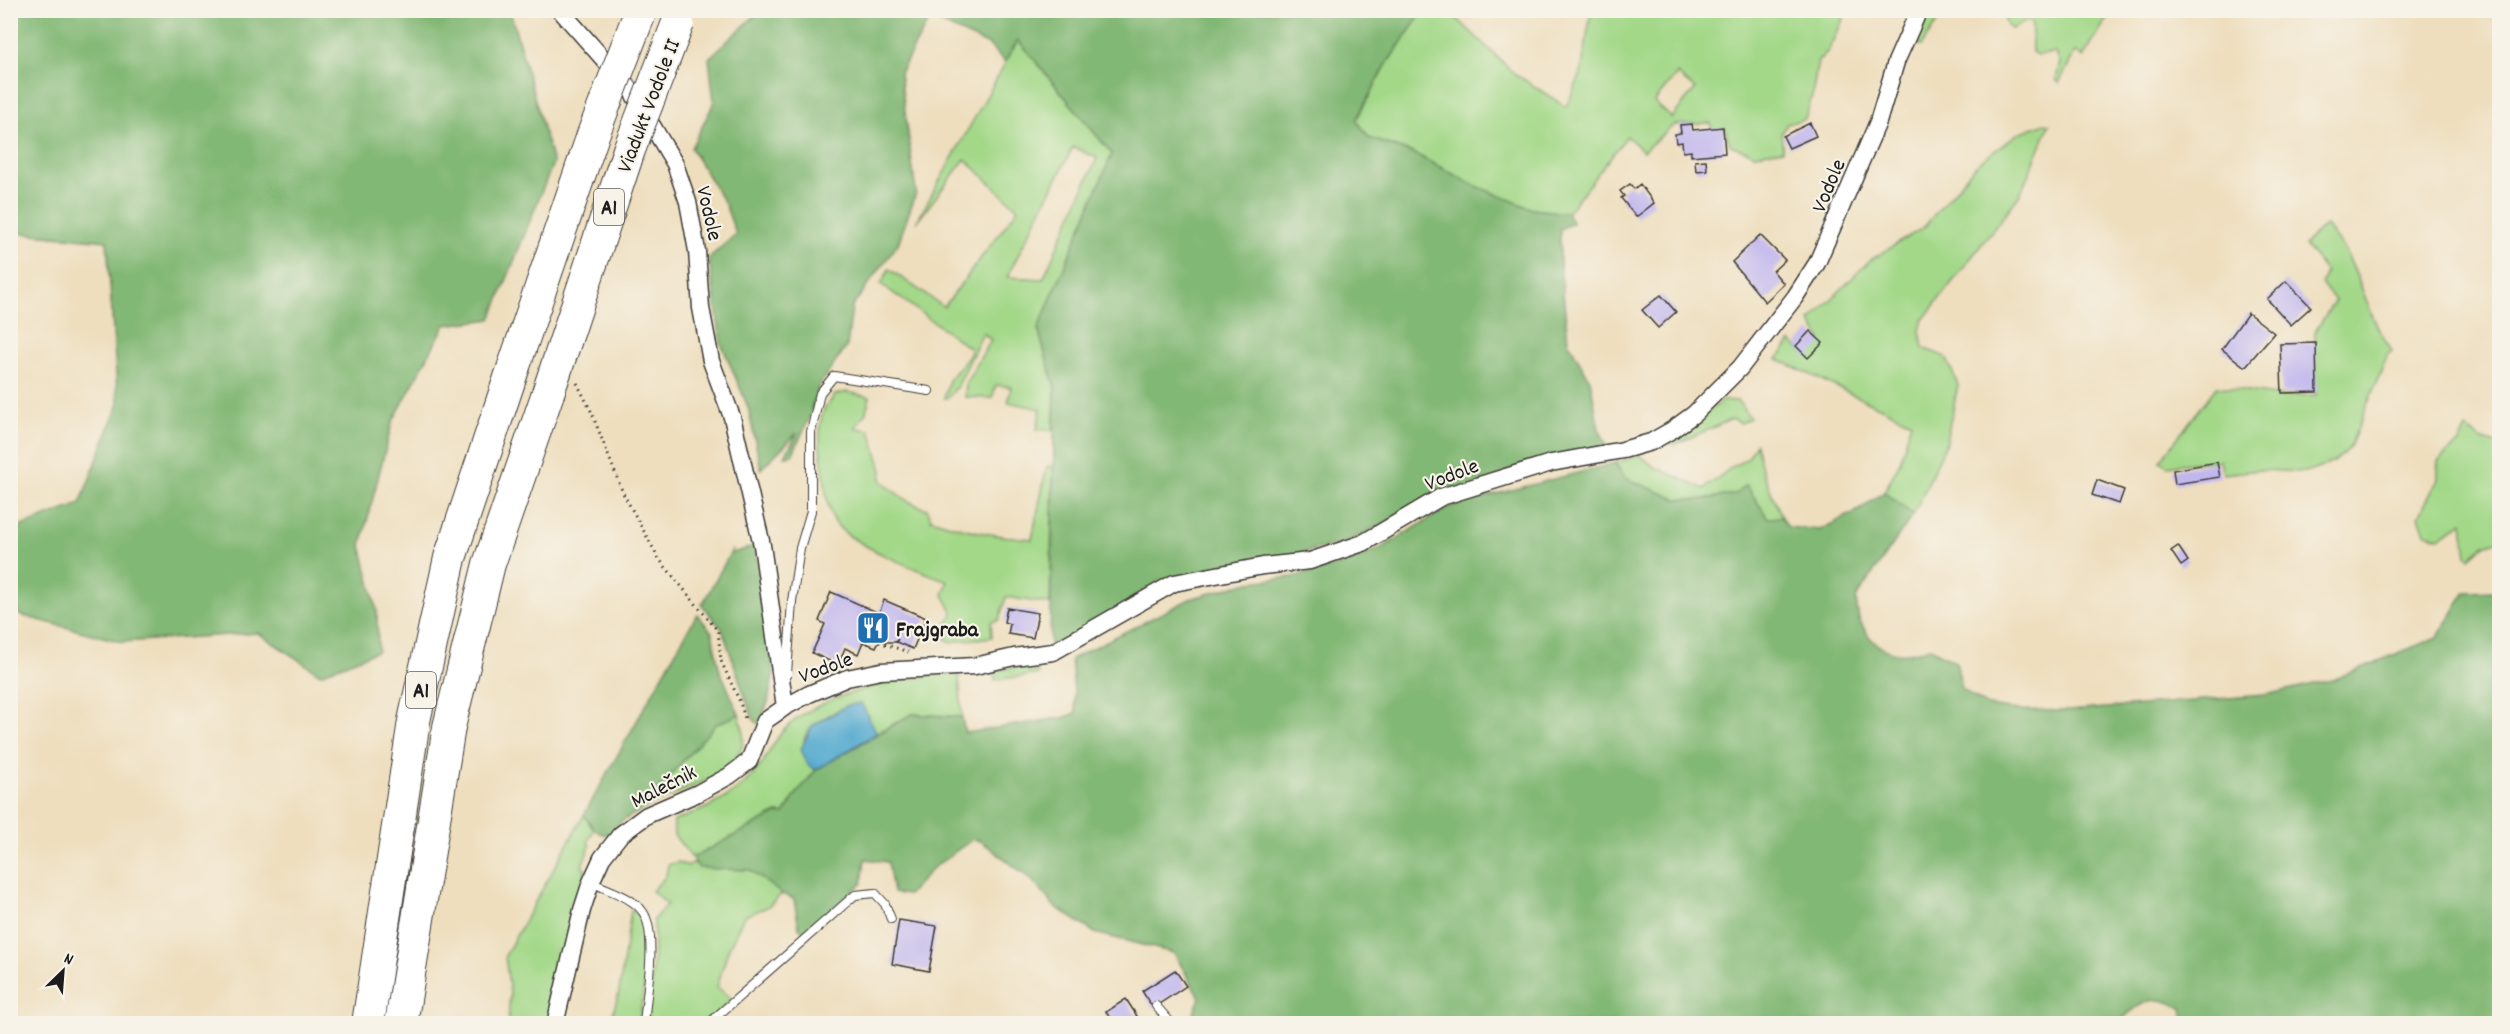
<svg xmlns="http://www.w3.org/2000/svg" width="2510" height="1034" font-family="Dekko,sans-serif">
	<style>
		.green { fill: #a3d888; stroke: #607a52; stroke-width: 1.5; fill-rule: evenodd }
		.forest { fill: #82b874; stroke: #4f6a48; stroke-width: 1.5 }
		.water { fill: #53a9cf; stroke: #386276; stroke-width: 1.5 }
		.building { fill: #c1b7ee }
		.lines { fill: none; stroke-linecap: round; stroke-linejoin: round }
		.service-casing { stroke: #3c3934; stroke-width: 10 }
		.minor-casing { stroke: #3c3934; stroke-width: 19 }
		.motorway-casing { stroke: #3c3934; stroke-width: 34 }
		.path { stroke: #3c3934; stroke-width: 3; stroke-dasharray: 1.5 4.5; stroke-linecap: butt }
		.service { stroke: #fff; stroke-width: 8 }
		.minor { stroke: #fff; stroke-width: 16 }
		.motorway { stroke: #fff; stroke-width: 32 }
		.motorway-bridge-casing { stroke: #3c3934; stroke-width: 34; stroke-linecap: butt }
		.motorway-bridge { stroke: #fff; stroke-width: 32 }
		.labels { text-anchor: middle; stroke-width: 4.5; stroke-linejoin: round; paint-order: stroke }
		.shield { fill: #f7f3e8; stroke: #5e5c59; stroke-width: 1.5 }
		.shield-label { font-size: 21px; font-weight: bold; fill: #1c1c1c }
		.street-label { font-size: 22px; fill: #1c1c1c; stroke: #f7f3e8 }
		.poi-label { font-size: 22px; font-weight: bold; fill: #1c1c1c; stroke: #f7f3e8; text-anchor: start }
	</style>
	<rect width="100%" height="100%" fill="#f7f3e8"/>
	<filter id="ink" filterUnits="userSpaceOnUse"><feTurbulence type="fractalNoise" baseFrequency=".0167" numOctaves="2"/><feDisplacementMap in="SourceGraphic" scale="12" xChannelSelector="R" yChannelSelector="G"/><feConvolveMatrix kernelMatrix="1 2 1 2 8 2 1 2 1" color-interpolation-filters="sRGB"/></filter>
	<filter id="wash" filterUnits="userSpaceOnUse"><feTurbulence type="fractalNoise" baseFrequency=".008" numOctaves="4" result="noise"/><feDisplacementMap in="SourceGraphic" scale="24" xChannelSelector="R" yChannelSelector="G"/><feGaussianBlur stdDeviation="1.35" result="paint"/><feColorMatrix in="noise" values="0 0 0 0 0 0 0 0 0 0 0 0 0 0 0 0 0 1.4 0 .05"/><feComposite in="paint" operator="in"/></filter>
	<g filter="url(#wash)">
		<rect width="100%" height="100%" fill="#eedebe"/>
		<path class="green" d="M1931 10 1945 11 1921 46 1917 44Z
			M1423 11H1449L1515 74 1566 107 1581 74 1591 11H1847L1828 51 1818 61 1812 96 1805 119 1787 124 1781 134 1783 150 1755 154 1730 145 1725 128 1712 129 1710 123 1674 125 1643 151 1627 136 1567 213 1532 209 1476 186 1413 153 1369 138 1356 120 1388 62ZM1677 74 1695 89 1672 118 1654 102Z
			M2002 11V10L2112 11 2083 57 2075 52 2059 83 2056 79 2060 62 2056 53 2037 55 2032 52V23L2027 21 2011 29 2007 25Z
			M1018 40 1113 155 1038 329 1055 387 1053 431 1037 429 1041 409 1008 402 1011 387 996 385 992 398 965 397 966 383 991 340 983 333 958 385 948 398H944L949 380 969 356 971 349 881 284 889 269 944 307 1018 209 965 159 916 223ZM1073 147 1097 158 1043 279 1007 277Z
			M2045 123 2050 124 2019 196 1922 321 1920 331 1923 348 1946 357 1958 385 1945 446 1913 515C1903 506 1894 500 1884 492L1900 462 1911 422 1777 359 1791 342 1807 356 1821 339 1810 321 1869 261 1924 227 1977 164 2019 133Z
			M2326 226C2361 262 2363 312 2392 351L2388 354 2350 447 2334 462 2305 472 2260 470 2223 474 2220 460 2167 466 2160 461 2217 386 2281 396 2316 395 2315 332 2335 300 2321 284 2326 272 2305 245 2312 236Z
			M847 392 870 397 865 414 855 428 870 430 882 470 881 480C896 494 908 503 927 509L931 519C963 530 998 537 1032 539L1047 466 1053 467 1050 604 1006 597 999 620 991 622 992 637 951 642 940 636 953 613 943 595 948 581C922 572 848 544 835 522 825 505 826 487 823 469 820 452 817 426 824 410 827 405 832 400 835 395Z
			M1722 401H1738L1750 418 1740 423 1732 419 1674 445 1666 442Z
			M2466 429 2482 440 2500 445 2499 540 2485 545 2470 558 2467 556 2463 522 2440 537 2425 533 2419 516 2438 479V461L2459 443Z
			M1756 444 1763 473 1782 517 1768 519 1746 485 1736 494 1697 500 1676 499 1625 478 1615 463 1640 455 1653 466 1704 489 1732 467 1748 458Z
			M1037 665 1038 674 995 680 993 670Z
			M954 673 959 675 962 717 912 714 877 733 861 703C845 705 806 723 804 741 804 749 807 758 808 765L816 770 797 793 784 814 777 813 692 858 674 835V821C709 808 738 796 761 765 769 754 774 741 783 731 817 693 906 677 954 673Z
			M739 714 743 730V744L738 756 727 772 653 804 660 787 715 725Z
			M584 815 594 830 588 841 590 846 582 865 588 874 549 1023H508L510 993 505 956Z
			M678 862 688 866 695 862 699 868 750 870 782 894 767 907 744 916 728 950 717 987 732 999 705 1023 647 1024 654 953V919L667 904 652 891 666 876 668 865Z
			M631 910 639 914C652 955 644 983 639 1023L610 1024 619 992Z"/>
		<path class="forest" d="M11 10 510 11 553 163 491 319 445 325 392 423 361 545 377 611 378 651 320 674 258 633 122 642 19 615 11 585V530L80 504 118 405 107 241 11 232Z
			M760 11H1423L1388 62 1356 120 1369 138 1413 153 1476 186 1532 209 1567 213 1573 223 1560 229V264L1568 341 1590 380 1599 429 1607 445 1396 517 1349 541 1195 580 1050 647 1055 387 1038 329 1112 154 1018 40 1005 62 989 45 930 18 900 73 916 193 898 244 852 307 847 346 820 384 810 410 826 382 792 455 785 456 797 433 761 469 748 407 721 343 709 258 736 234 725 204 691 148 714 103 709 58Z
			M1615 463 1625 478 1676 499 1697 500 1736 494 1746 485 1768 518 1782 517 1788 527 1820 530 1861 509 1884 492C1894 500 1903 506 1913 515L1856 598C1857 605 1857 615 1860 621 1874 652 1899 661 1929 647L1956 662 1962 689 1987 706 2019 710 2068 711 2265 695 2332 680 2438 637 2465 592 2499 591V1023H2184L2183 1009C2154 990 2140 1003 2117 1024L1189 1023 1200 998 1174 953 1095 933 1054 906 1032 880 981 841 973 839 934 867 908 895 893 893 888 862 865 859 862 883 805 932 799 928 794 899 782 894 750 870 699 868 692 858 777 813 784 814 797 793 816 770 912 714 962 717 965 733 1066 717 1076 713 1071 659 1190 599 1249 582 1293 577 1343 564 1383 547 1451 506Z
			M755 546 774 671 768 702 759 724 754 720 750 711 722 629 702 605 732 550 733 553Z
			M697 614 712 632 719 668 739 714 715 725 660 787 653 804 622 821 610 834C595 837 592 824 584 815Z"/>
		<path class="water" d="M861 703 877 733 816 770 808 765 801 749 812 726 848 705Z"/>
		<g id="blocks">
			<path class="building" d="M1810 123 1816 136 1789 148 1783 136Z
				M1692 124 1693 130 1723 127 1725 153 1691 156V151L1683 152 1682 142 1676 143 1675 134 1681 133 1680 125Z
				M1706 160 1707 170 1696 171 1695 161Z
				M1630 184 1634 189 1640 184 1654 203 1636 217 1621 198 1624 196 1620 191Z
				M1760 235 1785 260 1773 271 1784 284 1765 302 1732 262Z
				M2286 281 2311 307 2291 325 2267 299Z
				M1661 295 1676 312 1658 328 1642 310Z
				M2248 313 2274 333 2245 367 2222 349Z
				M1810 331 1823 343 1808 358 1796 346Z
				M2316 343 2317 392 2282 393 2280 344Z
				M2217 462 2220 477 2175 484 2173 470Z
				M2097 480 2124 490 2119 504 2092 495Z
				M2178 546 2188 561 2181 566 2171 551Z
				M831 592 879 613 884 600 926 618 913 649 896 642 898 639 895 642H885L883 632 876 647 863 642 858 654 845 648 838 665 812 653 825 624 819 621Z
				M1007 608 1038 613 1033 638 1008 634 1010 624 1004 622Z
				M899 920 937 926 929 971 892 964Z
				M1175 970 1186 986 1153 1008 1142 991Z
				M1126 999 1137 1016 1125 1024H1114L1106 1012Z"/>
		</g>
	</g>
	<g filter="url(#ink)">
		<use href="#blocks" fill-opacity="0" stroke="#3c3934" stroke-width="1.5"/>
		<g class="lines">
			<g class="service-casing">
				<path id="service" d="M787 674 792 601 800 548 811 511V432L820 393 834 376 929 391
					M591 882C607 890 633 897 643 912 658 934 646 997 644 1024
					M1156 1006 1172 1024
					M708 1024 855 895 875 893 885 904 891 919"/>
			</g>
			<g class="minor-casing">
				<path id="minor" d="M560 10 631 90 675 164 688 202 697 251 701 308 711 361 732 417 762 545 785 707
					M555 1024 582 910 591 882 602 858 620 835 647 815 698 793 729 776 749 761 765 721 785 707 809 694 847 678 881 671 975 666 1014 657 1053 652 1174 583 1263 566 1310 561 1363 543 1441 497 1551 463 1623 450 1651 442 1672 430 1694 414 1740 368 1795 297 1817 263 1878 122 1896 62 1919 10"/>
			</g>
			<g class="motorway-casing">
				<path id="motorway" d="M368 1024 414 721 450 558 514 366
					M401 1024 449 727 489 564 548 393"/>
			</g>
			<path class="path" d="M577 383 591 411 623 493 659 559 718 631 721 661 740 702 746 722
				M879 642 908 652"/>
			<use href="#service" class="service"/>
			<use href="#minor" class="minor"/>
			<use href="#motorway" class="motorway"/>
			<g class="motorway-bridge-casing">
				<path id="motorway-bridge" d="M514 366 594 132 641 10
					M548 393 629 150 678 23"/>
			</g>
			<use href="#motorway-bridge" class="motorway-bridge"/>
		</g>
	</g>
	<defs>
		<g id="restaurant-square" transform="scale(1.725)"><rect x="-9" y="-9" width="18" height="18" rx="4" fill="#1f6fb2" stroke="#f7f3e8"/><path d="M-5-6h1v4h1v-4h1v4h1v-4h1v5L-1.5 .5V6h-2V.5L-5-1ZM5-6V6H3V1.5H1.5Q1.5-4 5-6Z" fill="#fff"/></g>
	</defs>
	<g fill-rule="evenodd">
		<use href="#restaurant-square" x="873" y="628"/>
	</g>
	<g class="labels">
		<g class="shield">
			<rect x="594" y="189" width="30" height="36" rx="4.5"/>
			<rect x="406" y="672" width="30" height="36" rx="4.5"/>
		</g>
		<g class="shield-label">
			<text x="609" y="214">A1</text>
			<text x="421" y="697">A1</text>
		</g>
		<g class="street-label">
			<text transform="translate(647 105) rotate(-69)" y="8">Viadukt Vodole II</text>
			<text transform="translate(1827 185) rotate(-67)" y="8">Vodole</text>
			<text transform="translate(711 213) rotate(77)" y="8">Vodole</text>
			<text transform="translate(1451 473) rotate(-21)" y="8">Vodole</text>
			<text transform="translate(825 666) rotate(-20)" y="8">Vodole</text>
			<text transform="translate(663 785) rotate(-27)" y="8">Malečnik</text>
		</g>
		<g class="poi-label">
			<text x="896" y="636">Frajgraba</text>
		</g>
	</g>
	<rect width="2510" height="1034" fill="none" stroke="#f7f3e8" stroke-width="36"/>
	<g transform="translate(63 971) rotate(25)" stroke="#f7f3e8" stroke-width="4.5" paint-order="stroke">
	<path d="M0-4.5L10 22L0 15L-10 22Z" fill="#1c1c1c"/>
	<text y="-9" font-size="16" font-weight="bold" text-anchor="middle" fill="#1c1c1c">N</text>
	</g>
</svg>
